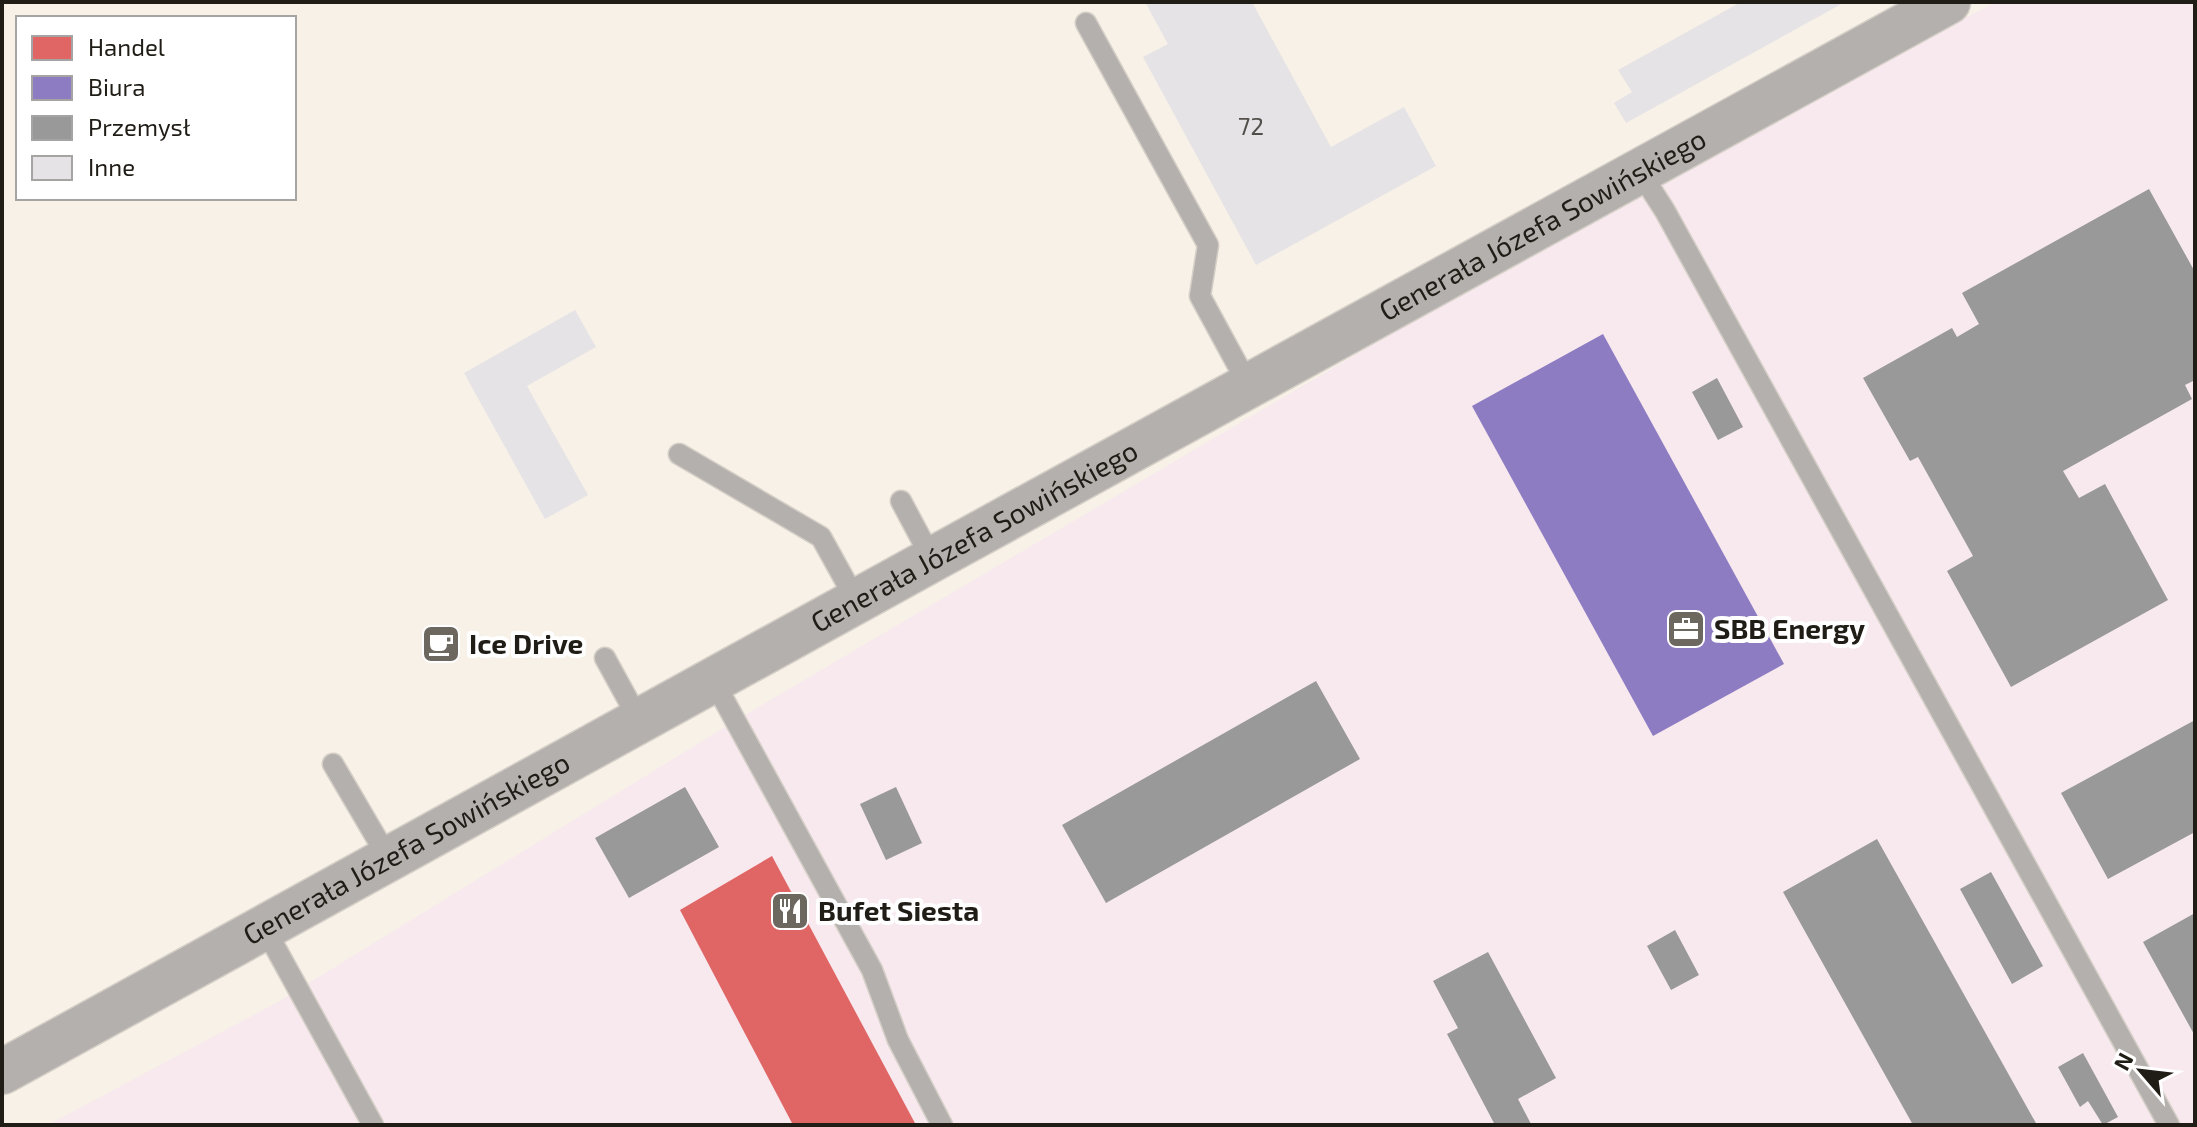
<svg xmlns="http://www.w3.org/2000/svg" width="2197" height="1127" font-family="'Exo 2',sans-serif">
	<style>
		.industrial { fill: #f7e9ee }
		.shops { fill: #e06666 }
		.offices { fill: #8e7cc3 }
		.industry { fill: #999 }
		.building { fill: #e5e3e6 }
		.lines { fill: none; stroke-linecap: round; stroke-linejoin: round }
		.service-casing { stroke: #d4cec7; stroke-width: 23 }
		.tertiary-casing { stroke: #d4cec7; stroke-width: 47 }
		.service { stroke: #b4b0ad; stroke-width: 20 }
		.tertiary { stroke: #b4b0ad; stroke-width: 44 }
		.labels { text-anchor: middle; stroke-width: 8; stroke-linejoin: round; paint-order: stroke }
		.number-label { font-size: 24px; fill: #524f4b }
		.street-label { font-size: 28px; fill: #201c16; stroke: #fff }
		.poi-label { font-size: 28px; font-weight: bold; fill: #201c16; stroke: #fff; text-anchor: start }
	</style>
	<rect width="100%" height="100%" fill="#f8f1e7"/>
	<path class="industrial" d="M1996 2H2195V1125H48L278 1002 735 721 1604 208Z"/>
	<path class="shops" d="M772 856 916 1125H793L680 910Z"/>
	<path class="offices" d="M1603 334 1784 664 1653 736 1472 406Z"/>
	<path class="industry" d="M2149 189 2195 272V380L2185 385 2192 399 2063 471 2079 498 2105 484 2168 600 2011 687 1947 571 1973 556 1918 457 1910 461 1863 378 1952 328 1957 337 1979 324 1962 293Z
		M1717 378 1743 427 1718 440 1692 392Z
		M1316 681 1360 759 1106 903 1062 825Z
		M2195 720V832L2108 879 2061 793Z
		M685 787 719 847 629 898 595 838Z
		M896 787 922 843 886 860 860 804Z
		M1877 839 2037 1125H1913L1783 892Z
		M1991 872 2043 966 2012 984 1960 889Z
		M2195 913V1036L2143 942Z
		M1675 930 1699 975 1671 990 1647 946Z
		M1488 952 1556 1078 1518 1099 1531 1124 1529 1125H1495L1447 1034 1458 1028 1433 981Z
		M2083 1053 2118 1117 2103 1125 2088 1101 2080 1107 2058 1067Z"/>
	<path class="building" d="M1145 2H1252L1331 147 1404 107 1436 166 1256 265 1143 57 1168 44Z
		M1741 2H1845L1626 123 1614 103 1632 92 1618 70Z
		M575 310 596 347 527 386 588 495 545 519 464 373Z"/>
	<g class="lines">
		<g class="service-casing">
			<path id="service" d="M1086 23 1208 245 1200 296 1250 388
				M1640 172 1665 211 2169 1125
				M679 454 821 537 857 602
				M901 501 933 561
				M605 658 639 720
				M713 680 872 970 898 1040 942 1125
				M333 764 387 856
				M264 927 373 1125"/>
		</g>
		<g class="tertiary-casing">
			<g id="tertiary">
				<path id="s1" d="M2 1072C649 713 1300 359 1948 2"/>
			</g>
		</g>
		<use href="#service" class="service"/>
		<use href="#tertiary" class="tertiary"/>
	</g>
	<defs>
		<g id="office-square" transform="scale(2)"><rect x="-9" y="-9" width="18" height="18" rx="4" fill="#6c675f" stroke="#fff"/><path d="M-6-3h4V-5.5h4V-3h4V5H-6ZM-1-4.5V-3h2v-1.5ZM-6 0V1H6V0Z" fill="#fff"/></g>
		<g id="cafe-square" transform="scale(2)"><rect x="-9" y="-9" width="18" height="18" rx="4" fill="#6c675f" stroke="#fff"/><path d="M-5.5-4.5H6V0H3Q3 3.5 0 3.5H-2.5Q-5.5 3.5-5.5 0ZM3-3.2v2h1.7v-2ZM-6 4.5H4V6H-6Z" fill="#fff"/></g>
		<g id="restaurant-square" transform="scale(2)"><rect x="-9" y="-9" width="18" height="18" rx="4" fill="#6c675f" stroke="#fff"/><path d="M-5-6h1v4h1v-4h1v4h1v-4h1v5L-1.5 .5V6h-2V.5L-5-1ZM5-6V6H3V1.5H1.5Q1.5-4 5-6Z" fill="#fff"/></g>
	</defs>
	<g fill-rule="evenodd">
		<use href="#office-square" x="1686" y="629"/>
		<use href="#cafe-square" x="441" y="644"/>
		<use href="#restaurant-square" x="790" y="911"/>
	</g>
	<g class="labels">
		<g class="number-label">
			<text x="1251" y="135">72</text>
		</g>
		<g class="street-label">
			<text dy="10" stroke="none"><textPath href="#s1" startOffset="1758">Generała Józefa Sowińskiego</textPath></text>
			<text dy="10" stroke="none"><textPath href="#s1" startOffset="1110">Generała Józefa Sowińskiego</textPath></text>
			<text dy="10" stroke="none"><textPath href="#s1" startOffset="462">Generała Józefa Sowińskiego</textPath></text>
		</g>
		<g class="poi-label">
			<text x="1714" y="639">SBB Energy</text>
			<text x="469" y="654">Ice Drive</text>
			<text x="818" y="921">Bufet Siesta</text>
		</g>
	</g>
	<rect width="2197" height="1127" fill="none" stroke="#201c16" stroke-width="8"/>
	<rect x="16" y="16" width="280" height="184" fill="#ffffff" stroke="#a6a4a2" stroke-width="2"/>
	<rect x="32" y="36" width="40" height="24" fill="#e06666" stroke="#a6a4a2" stroke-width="2"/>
	<text x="88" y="56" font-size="24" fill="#201c16">Handel</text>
	<rect x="32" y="76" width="40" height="24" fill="#8e7cc3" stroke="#a6a4a2" stroke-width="2"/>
	<text x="88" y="96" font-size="24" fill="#201c16">Biura</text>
	<rect x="32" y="116" width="40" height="24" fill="#999999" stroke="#a6a4a2" stroke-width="2"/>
	<text x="88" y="136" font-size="24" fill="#201c16">Przemysł</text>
	<rect x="32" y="156" width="40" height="24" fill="#e5e3e6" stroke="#a6a4a2" stroke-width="2"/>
	<text x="88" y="176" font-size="24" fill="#201c16">Inne</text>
	<g transform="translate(2141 1071) rotate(298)" stroke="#ffffff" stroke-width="6" paint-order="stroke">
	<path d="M0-6L14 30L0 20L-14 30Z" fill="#201c16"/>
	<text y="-12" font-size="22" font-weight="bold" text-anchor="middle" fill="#201c16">N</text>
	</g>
</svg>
